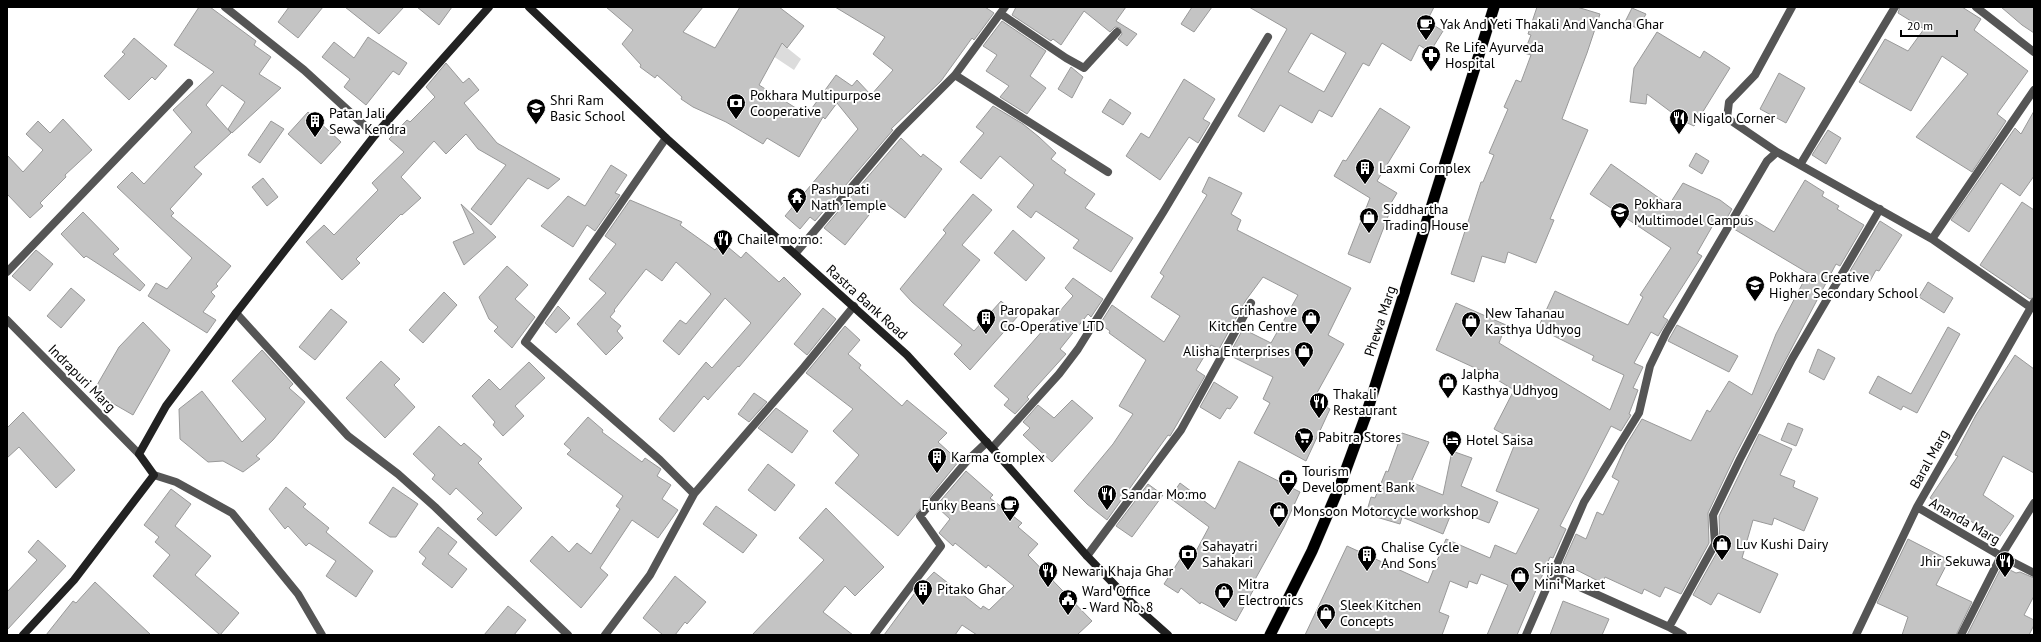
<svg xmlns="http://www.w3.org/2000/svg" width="2041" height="642" font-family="'PT Sans',sans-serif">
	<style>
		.green { fill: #dcdcdc }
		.building { fill: #c4c4c4; stroke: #999; fill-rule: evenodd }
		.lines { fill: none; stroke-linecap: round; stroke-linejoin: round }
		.trunk-casing { stroke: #dbdbdb; stroke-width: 12 }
		.minor { stroke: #555; stroke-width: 8 }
		.secondary { stroke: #222; stroke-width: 8 }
		.trunk { stroke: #000; stroke-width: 11 }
		.labels { text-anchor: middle; stroke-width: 4; stroke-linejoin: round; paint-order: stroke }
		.poi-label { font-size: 14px; fill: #000; stroke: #fff; text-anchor: start }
		.street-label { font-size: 14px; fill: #000; stroke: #fff }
	</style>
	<rect width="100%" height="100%" fill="#fff"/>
	<path class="green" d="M755 22 801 59 794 70 746 38Z"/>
	<path class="building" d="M199 7H210L256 41 254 45 271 57 259 74 281 88 232 133 228 129 245 102 222 85 206 105 231 133 194 167 202 174 170 209 174 213 171 216 231 266 216 284 218 286 211 292 215 296 203 312 216 320 207 333 148 296 156 283 167 289 192 258 117 187 132 172 144 184 192 132 173 110 214 72 174 45Z
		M289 7H323L298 38 278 22Z
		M345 7H404L379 34Z
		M417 7H452L439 25Z
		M606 7H703L683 32 715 48 740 7H779L804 26 787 48 782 43 759 85 807 115 836 75 852 86 857 80 871 95 893 70 873 54 885 37 835 7H985L994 13 974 40 972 38 941 81 891 129 893 130 815 221 810 217 800 229 785 216 858 129 837 103 825 119 823 117 799 157 767 138 763 144 726 122 693 107 681 99 682 97 657 75 655 78 640 67 641 65 622 44 633 30Z
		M1016 7H1126L1116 21 1137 34 1127 46 1118 39 1122 34 1120 28 1115 27 1110 32 1084 11 1061 45 1053 39 1051 41 1012 15Z
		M1192 7H1212L1194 32 1181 24Z
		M1249 7H1434L1427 21 1443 31 1430 52 1419 45 1411 61 1382 43 1369 66 1363 63 1332 117 1319 110 1312 123 1280 105 1264 132 1238 116 1287 29ZM1311 33 1346 53 1324 92 1288 72Z
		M1537 7H1577L1600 14 1587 53 1562 119 1588 130 1550 219 1554 220 1536 263 1508 252 1505 263 1482 256 1474 282 1451 274 1481 182H1483L1494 155 1489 153 1508 109 1504 107 1516 80 1521 82 1531 55 1524 53 1531 35 1528 34Z
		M1900 7H1962L1981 19 1974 30 2028 71 1997 114 2006 121 1972 172 1916 137 1968 74 1942 56 1911 111 1859 82 1885 39 1908 51 1924 29 1898 13Z
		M2001 7H2034V33L2022 25Z
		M1632 8 1646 14 1638 29 1625 22Z
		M1002 21 1046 51 1030 76 1046 88 1027 114 1000 97 1009 86 986 71 997 55 983 46Z
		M1657 32 1700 58 1704 51 1730 68 1694 126 1683 121 1647 94 1646 104 1630 102 1634 68Z
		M368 37 407 63 399 75 393 71 366 105 344 87 350 79 322 57 334 42 354 58Z
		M134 38 167 66 155 80 152 77 129 100 104 76 125 54 122 52Z
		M446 63 463 83 469 78 479 90 464 103 497 143 560 179 548 189 528 178 491 225 471 209 506 165 478 149 466 134 446 154 434 141 401 177 421 198 402 215 401 214 356 259 360 263 342 280 306 242 324 225 334 235 378 190 372 183 404 152 389 139 407 120 410 122 435 97 426 87Z
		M1071 67 1083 77 1072 98 1058 89Z
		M1779 73 1805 88 1786 123 1760 109Z
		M1184 79 1215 99 1203 119 1210 123 1198 143 1189 137 1160 180 1126 156 1141 133 1149 138Z
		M1110 99 1131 113 1123 125 1102 112Z
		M993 106 1023 124 1039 137 1056 153 1051 159 1066 170 1064 173 1095 194 1085 208 1133 238 1111 272 1073 248 1079 240 1036 211 1031 218 1017 207 1034 185 1000 156 981 179 960 162 984 133 976 127Z
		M1380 108 1410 127 1377 181 1397 193 1385 213 1389 214 1370 263 1348 254 1370 198 1334 176 1343 160 1346 161Z
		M2034 111V176L2020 196 2001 183 1969 232 1951 220 2015 128 2021 134Z
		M308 112 341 142 321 164 288 134Z
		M63 119 92 150 65 175 66 177 40 203 43 206 30 218 7 194V155L23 172 43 150 26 134 38 121 50 133Z
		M271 121 284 129 260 163 248 155Z
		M1828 130 1841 138 1826 164 1812 155Z
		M901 138 921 157 923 154 942 169 905 218 881 200 845 245 824 228Z
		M1696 153 1709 161 1702 174 1689 166Z
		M1611 164 1669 205 1683 183 1720 200 1732 209 1724 223 1717 218 1697 253 1702 256 1663 317 1668 320 1658 336 1651 332 1634 363 1643 367 1633 388 1638 390 1629 414 1631 415 1621 431 1611 426 1560 526 1566 529 1553 558 1550 557 1517 635H1487L1508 585 1481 574 1477 584 1469 581 1467 588 1450 581 1439 612 1449 616 1442 635H1305L1347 546 1428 583 1446 539 1490 558 1495 545 1516 554 1539 509 1496 491 1516 441 1494 429 1514 390 1486 373 1436 350 1456 303 1506 325 1499 343 1610 410 1624 375 1592 360 1594 356 1538 328 1555 291 1628 325 1643 297 1640 295 1671 248 1590 194Z
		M611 165 627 175 615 193 620 195 595 231 587 225 573 247 541 226 568 196 585 206Z
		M1209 177 1242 193 1231 214 1241 220 1237 230 1351 288 1328 335 1344 344 1313 400 1330 409 1306 461 1254 433 1270 403 1263 399 1273 377 1229 355 1243 329 1271 343 1298 295 1263 277 1246 300 1219 349 1211 345 1196 370 1205 376 1173 431 1170 436 1168 435 1107 520 1087 504 1074 491 1113 444 1133 414 1119 406 1146 360 1109 333 1110 331 1100 324 1112 305 1164 342 1180 316 1151 297 1164 276 1160 273 1207 195 1202 192Z
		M263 178 278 197 267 206 252 187Z
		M1805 180 1824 192 1822 196 1839 206 1837 209 1864 225 1840 266 1836 264 1735 456 1708 513 1709 543 1681 594 1665 587 1660 597 1644 589 1642 594 1605 577 1602 583 1563 563 1576 534 1586 539 1597 512 1603 515 1619 481 1612 477 1626 445 1642 419 1691 441 1707 410 1710 412 1729 381 1752 395 1776 334 1808 273 1734 229 1741 216 1745 218 1746 215 1774 232Z
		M973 194 992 210 962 245 980 260 943 305 974 331 1001 301 1018 316 970 370 954 354 962 345 912 302 900 289 946 233 943 230Z
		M630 200 682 222 680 225 715 250 722 242 741 258 746 252 779 282 784 277 801 294 739 367 738 366 708 400 704 396 674 432 659 419 706 362 712 368 751 323 725 298 679 355 663 341 680 320 686 324 711 294 676 262 662 281 646 269 614 310 615 311 610 317 621 326 617 331 623 338 606 355 577 324 606 293 589 279 616 244 605 236Z
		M2022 202 2034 210V297L2030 299 1980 265Z
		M461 204 496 237 464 265 453 242 474 233Z
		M83 212 119 249 113 254 145 285 140 291 86 256 84 258 61 234Z
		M1880 221 1902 235 1879 271 1876 270 1869 283 1850 271Z
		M1013 230 1045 258 1026 281 994 253Z
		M36 250 53 264 30 291 12 276Z
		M507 266 528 285 515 299 535 317 512 348 494 331 498 327 489 319 479 297Z
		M1073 278 1103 299 1091 317 1088 314 1060 349 1066 354 1027 397 1029 399 1015 414 1004 405 1009 399 994 386 1073 296 1065 288Z
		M1928 282 1953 298 1944 313 1919 297Z
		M71 288 85 300 61 328 47 316Z
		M444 292 457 305 423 343 409 330Z
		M558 306 570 318 556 333 545 323Z
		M823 308 836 319 807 355 794 344Z
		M331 309 347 322 315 360 299 347Z
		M143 322 170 350 133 415 93 392 119 347Z
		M1677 325 1738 356 1729 372 1668 341Z
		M845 326 860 340 848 354 861 365 859 368 902 406 907 400 947 433 938 442 959 461 898 536 835 483 859 455 833 431 853 409 806 373Z
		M1948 327 1960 334 1917 413 1903 406 1901 410 1869 393 1878 376 1911 394Z
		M1818 349 1835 358 1824 380 1809 372Z
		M262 350 293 384 289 388 305 402 273 440 256 456 260 459 243 472 223 461 208 462 180 439 179 409 202 391 242 442 266 419 232 381Z
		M2015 355 2034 369V473L2003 456 1983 495 2014 516 1998 539 1966 518 1965 520 1930 498 1958 456 1955 455 1976 415Z
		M381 361 400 379 394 385 415 407 385 438 346 398Z
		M529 362 545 378 515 406 524 416 503 436 493 425 495 422 472 396 489 379 500 390Z
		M1214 382 1238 397 1230 409 1227 408 1220 419 1200 407Z
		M754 393 767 402 749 422 738 414Z
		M1072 400 1093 418 1052 462 1023 435 1030 428 1023 422 1038 405 1054 418Z
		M776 408 808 431 792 453 758 428Z
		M23 412 75 470 56 488 19 447 7 458V428Z
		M588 417 603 430 602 432 642 462 645 458 661 469 657 476 671 485 662 499 678 510 658 538 632 520 600 568 608 575 581 608 530 561 552 536 569 552 577 543 591 554 620 509 616 506 623 496 567 454 571 450 564 444Z
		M1788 423 1803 429 1796 446 1781 440Z
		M439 426 461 446 464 443 482 459 478 463 522 508 496 536 477 519 483 513 456 488 450 495 432 479 435 475 413 454Z
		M1402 433 1429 442 1411 482 1443 495 1452 451 1472 458 1461 486 1498 502 1489 523 1453 509 1443 534 1402 517 1400 524 1366 514 1371 497 1375 498 1386 471 1388 472Z
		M1759 434 1792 449 1780 475 1795 481 1793 487 1818 498 1804 531 1774 518 1772 525 1753 520 1742 558 1778 574 1760 613 1718 593 1711 605 1693 595 1720 547 1719 516Z
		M1239 461 1300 492 1284 527 1252 585 1255 587 1236 621 1201 602 1200 604 1181 588 1178 593 1164 584 1186 550 1194 555 1209 527 1170 498 1180 483 1215 509Z
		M768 464 795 485 775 511 748 490Z
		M966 471 993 495 990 498 1022 523 1018 527 1038 544 1028 555 1092 621 1077 635H977L962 625 955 635H884L917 590 934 572 981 609 983 606 989 610 1014 586 988 565 986 568 955 543 953 546 939 533 950 519 936 506Z
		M1148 484 1163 495 1132 537 1116 526Z
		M286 487 306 504 303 507 329 528 326 532 373 571 356 597 326 576 336 561 309 543 306 546 288 526 285 529 269 509Z
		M393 487 418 504 396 537H390L369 523Z
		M171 489 191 504 175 526 211 556 195 575 239 613 220 635 153 576 170 555 155 542 159 537 144 525Z
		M716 506 757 535 743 553 703 524Z
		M826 508 884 567 855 596 845 586 823 612 853 635H752L824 560 799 538Z
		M438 527 457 542 448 554 467 569 452 588 422 564 426 558 419 552Z
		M1908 539 1949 560 1936 585 1972 602 1956 635H1902L1908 617 1877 603Z
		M38 540 66 566 7 630V592L37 560 28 552Z
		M2002 566 2016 573 2020 572 2034 578V596L2024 615 2034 620V625L2029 635H1967Z
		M675 576 706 602 687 624 685 622 675 635H663L643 618Z
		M95 582 151 635H46L73 601 76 603Z
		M1563 601 1609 619 1602 635H1550Z
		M508 606 526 620 514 635H484Z"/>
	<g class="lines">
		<g class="trunk-casing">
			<path id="trunk" d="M1270 635 1312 551 1341 483 1366 415 1494 7"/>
		</g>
		<path class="minor" d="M225 7 304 70 375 135
			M1976 7 2034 52
			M1001 14 1066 58 1084 68 1117 32
			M955 75 1108 172
			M666 138 525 342 660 460 694 494
			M1777 152 1727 118 1729 102 1755 75 1792 7
			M1800 165 1895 7
			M1932 239 2034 90
			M795 254 899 131 955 75 1005 7
			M7 272 189 83
			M236 313 348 436 398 474 435 507 568 635
			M7 320 139 454
			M992 448 1059 374 1078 349 1164 211 1268 37
			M154 475 176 482 232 513 298 594 322 635
			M1917 507 2001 556 2034 573
			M1087 556 1181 430 1251 303
			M1551 574 1669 627 1683 635
			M1669 627 1715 544 1713 515 1740 459 1792 359 1880 209
			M605 635 650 575 694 494 804 367 854 306
			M874 635 941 546 920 516 967 461 987 442
			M1526 635 1584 502 1639 413 1650 366 1666 333 1767 161 1777 152 1932 239 2030 307
			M1856 635 1917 507 2034 302
			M1961 635 2001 556 2034 503"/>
		<path class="secondary" d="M529 7 666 138 907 355 992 448 1087 556 1131 602 1168 635
			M23 635 74 580 154 475 139 454 166 406 236 313 375 135 489 7"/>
		<use href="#trunk" class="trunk"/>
	</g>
	<defs>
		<g id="cafe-pin" transform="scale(1)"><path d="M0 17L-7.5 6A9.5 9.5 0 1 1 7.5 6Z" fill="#000" stroke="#fff"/><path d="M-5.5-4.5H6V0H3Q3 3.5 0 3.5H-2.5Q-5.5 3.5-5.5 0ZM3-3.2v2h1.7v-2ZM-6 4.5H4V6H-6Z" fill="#fff"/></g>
		<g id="pharmacy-pin" transform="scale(1)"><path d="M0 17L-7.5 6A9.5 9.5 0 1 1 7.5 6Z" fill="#000" stroke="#fff"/><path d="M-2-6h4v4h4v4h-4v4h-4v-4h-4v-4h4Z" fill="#fff"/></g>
		<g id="bank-pin" transform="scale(1)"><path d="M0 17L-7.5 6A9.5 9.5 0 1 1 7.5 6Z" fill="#000" stroke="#fff"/><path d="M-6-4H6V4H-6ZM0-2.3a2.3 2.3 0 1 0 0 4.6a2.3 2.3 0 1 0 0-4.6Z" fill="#fff"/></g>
		<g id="school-pin" transform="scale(1)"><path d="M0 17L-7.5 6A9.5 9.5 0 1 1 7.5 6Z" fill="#000" stroke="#fff"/><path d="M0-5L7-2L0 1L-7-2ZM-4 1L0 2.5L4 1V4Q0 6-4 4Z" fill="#fff"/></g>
		<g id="restaurant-pin" transform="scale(1)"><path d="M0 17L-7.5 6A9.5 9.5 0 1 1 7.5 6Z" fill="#000" stroke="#fff"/><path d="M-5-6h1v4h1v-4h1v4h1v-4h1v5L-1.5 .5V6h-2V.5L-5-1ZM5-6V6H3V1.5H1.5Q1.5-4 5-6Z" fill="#fff"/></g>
		<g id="building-pin" transform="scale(1)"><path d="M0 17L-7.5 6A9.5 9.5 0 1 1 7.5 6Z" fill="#000" stroke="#fff"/><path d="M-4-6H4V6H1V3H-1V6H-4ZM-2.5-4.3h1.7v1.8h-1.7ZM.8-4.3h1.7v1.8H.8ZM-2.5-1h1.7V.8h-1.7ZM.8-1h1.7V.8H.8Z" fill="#fff"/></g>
		<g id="temple-pin" transform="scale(1)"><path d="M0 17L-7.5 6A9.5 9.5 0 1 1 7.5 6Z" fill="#000" stroke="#fff"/><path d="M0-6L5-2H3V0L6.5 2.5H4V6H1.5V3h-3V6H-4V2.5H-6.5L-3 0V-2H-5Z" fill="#fff"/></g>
		<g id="shop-pin" transform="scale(1)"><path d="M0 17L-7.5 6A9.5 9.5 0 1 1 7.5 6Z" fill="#000" stroke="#fff"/><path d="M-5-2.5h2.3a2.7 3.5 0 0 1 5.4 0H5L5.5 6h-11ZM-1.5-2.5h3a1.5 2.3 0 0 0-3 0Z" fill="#fff"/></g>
		<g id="supermarket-pin" transform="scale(1)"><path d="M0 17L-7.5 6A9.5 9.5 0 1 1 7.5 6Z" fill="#000" stroke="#fff"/><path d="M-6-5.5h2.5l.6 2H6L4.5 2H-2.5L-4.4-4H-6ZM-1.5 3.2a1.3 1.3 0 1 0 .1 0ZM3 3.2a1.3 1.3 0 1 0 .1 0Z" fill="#fff"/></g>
		<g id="hotel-pin" transform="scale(1)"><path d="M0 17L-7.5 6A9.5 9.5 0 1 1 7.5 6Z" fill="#000" stroke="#fff"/><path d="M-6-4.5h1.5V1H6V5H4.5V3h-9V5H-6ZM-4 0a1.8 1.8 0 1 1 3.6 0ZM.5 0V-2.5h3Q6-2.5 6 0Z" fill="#fff"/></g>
		<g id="civic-pin" transform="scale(1)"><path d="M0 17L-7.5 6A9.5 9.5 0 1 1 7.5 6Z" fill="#000" stroke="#fff"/><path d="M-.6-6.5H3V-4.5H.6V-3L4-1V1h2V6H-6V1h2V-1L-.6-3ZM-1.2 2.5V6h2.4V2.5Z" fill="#fff"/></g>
	</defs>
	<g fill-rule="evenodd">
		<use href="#cafe-pin" x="1426" y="24"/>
		<use href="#pharmacy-pin" x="1431" y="55"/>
		<use href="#bank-pin" x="736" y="103"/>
		<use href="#school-pin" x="536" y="108"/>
		<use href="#restaurant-pin" x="1679" y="118"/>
		<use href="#building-pin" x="315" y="121"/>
		<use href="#building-pin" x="1365" y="168"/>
		<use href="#temple-pin" x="797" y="197"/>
		<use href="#school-pin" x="1620" y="212"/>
		<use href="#shop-pin" x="1369" y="217"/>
		<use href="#restaurant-pin" x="723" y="239"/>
		<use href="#school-pin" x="1755" y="285"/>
		<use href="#building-pin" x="986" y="318"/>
		<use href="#shop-pin" x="1311" y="318"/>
		<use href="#shop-pin" x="1471" y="321"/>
		<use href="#shop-pin" x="1304" y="351"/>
		<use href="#shop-pin" x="1448" y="382"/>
		<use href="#restaurant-pin" x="1319" y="402"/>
		<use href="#supermarket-pin" x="1304" y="437"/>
		<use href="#hotel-pin" x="1452" y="440"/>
		<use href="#building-pin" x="937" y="457"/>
		<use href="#bank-pin" x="1288" y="479"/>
		<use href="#restaurant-pin" x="1107" y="494"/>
		<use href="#cafe-pin" x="1010" y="505"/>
		<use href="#shop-pin" x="1279" y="511"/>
		<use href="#shop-pin" x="1722" y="544"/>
		<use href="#bank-pin" x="1188" y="554"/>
		<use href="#building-pin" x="1367" y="555"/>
		<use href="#restaurant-pin" x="2005" y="561"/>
		<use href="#restaurant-pin" x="1048" y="571"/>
		<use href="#shop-pin" x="1520" y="576"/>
		<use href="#building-pin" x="923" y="589"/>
		<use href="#shop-pin" x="1224" y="592"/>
		<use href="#civic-pin" x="1068" y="599"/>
		<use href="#shop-pin" x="1326" y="613"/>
	</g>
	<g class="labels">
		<g class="poi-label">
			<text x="1440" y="29">Yak And Yeti Thakali And Vancha Ghar</text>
			<text x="1445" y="52">Re Life Ayurveda<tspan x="1445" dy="16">Hospital</tspan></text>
			<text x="750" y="100">Pokhara Multipurpose<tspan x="750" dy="16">Cooperative</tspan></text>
			<text x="550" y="105">Shri Ram<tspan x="550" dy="16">Basic School</tspan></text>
			<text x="329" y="118">Patan Jali<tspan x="329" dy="16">Sewa Kendra</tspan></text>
			<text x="1693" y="123">Nigalo Corner</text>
			<text x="1379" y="173">Laxmi Complex</text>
			<text x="811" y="194">Pashupati<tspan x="811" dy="16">Nath Temple</tspan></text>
			<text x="1634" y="209">Pokhara<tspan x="1634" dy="16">Multimodel Campus</tspan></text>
			<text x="1383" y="214">Siddhartha<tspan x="1383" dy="16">Trading House</tspan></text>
			<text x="737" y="244">Chaile mo:mo:</text>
			<text x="1769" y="282">Pokhara Creative<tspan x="1769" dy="16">Higher Secondary School</tspan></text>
			<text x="1000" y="315">Paropakar<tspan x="1000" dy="16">Co-Operative LTD</tspan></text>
			<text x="1297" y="315" text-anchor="end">Grihashove<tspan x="1297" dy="16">Kitchen Centre</tspan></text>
			<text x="1485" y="318">New Tahanau<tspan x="1485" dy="16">Kasthya Udhyog</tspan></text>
			<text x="1290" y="356" text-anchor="end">Alisha Enterprises</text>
			<text x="1462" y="379">Jalpha<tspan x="1462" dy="16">Kasthya Udhyog</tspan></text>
			<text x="1333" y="399">Thakali<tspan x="1333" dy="16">Restaurant</tspan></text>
			<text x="1318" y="442">Pabitra Stores</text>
			<text x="1466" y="445">Hotel Saisa</text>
			<text x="951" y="462">Karma Complex</text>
			<text x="1302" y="476">Tourism<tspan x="1302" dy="16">Development Bank</tspan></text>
			<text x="1121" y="499">Sandar Mo:mo</text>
			<text x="996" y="510" text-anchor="end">Funky Beans</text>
			<text x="1293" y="516">Monsoon Motorcycle workshop</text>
			<text x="1736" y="549">Luv Kushi Dairy</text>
			<text x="1202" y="551">Sahayatri<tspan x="1202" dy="16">Sahakari</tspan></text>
			<text x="1381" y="552">Chalise Cycle<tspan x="1381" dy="16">And Sons</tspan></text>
			<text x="1991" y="566" text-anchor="end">Jhir Sekuwa</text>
			<text x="1534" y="573">Srijana<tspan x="1534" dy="16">Mini Market</tspan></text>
			<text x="1062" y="576">Newari Khaja Ghar</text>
			<text x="1238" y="589">Mitra<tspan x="1238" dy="16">Electronics</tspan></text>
			<text x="937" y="594">Pitako Ghar</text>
			<text x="1082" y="596">Ward Office<tspan x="1082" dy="16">- Ward No. 8</tspan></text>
			<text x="1340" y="610">Sleek Kitchen<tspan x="1340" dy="16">Concepts</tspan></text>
		</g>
		<g class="street-label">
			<text transform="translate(867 302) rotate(42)" y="5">Rastra Bank Road</text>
			<text transform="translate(1380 321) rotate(-72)" y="5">Phewa Marg</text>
			<text transform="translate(82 378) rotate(45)" y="5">Indrapuri Marg</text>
			<text transform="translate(1929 459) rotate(-61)" y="5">Baral Marg</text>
			<text transform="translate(1965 521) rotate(30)" y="5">Ananda Marg</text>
		</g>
	</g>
	<rect width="2041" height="642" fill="none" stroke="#000000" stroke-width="16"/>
	<path d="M1901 30v6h56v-6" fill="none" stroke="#000000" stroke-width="2"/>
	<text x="1907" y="30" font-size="12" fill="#000000" stroke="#ffffff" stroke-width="3" paint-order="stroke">20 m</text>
</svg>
